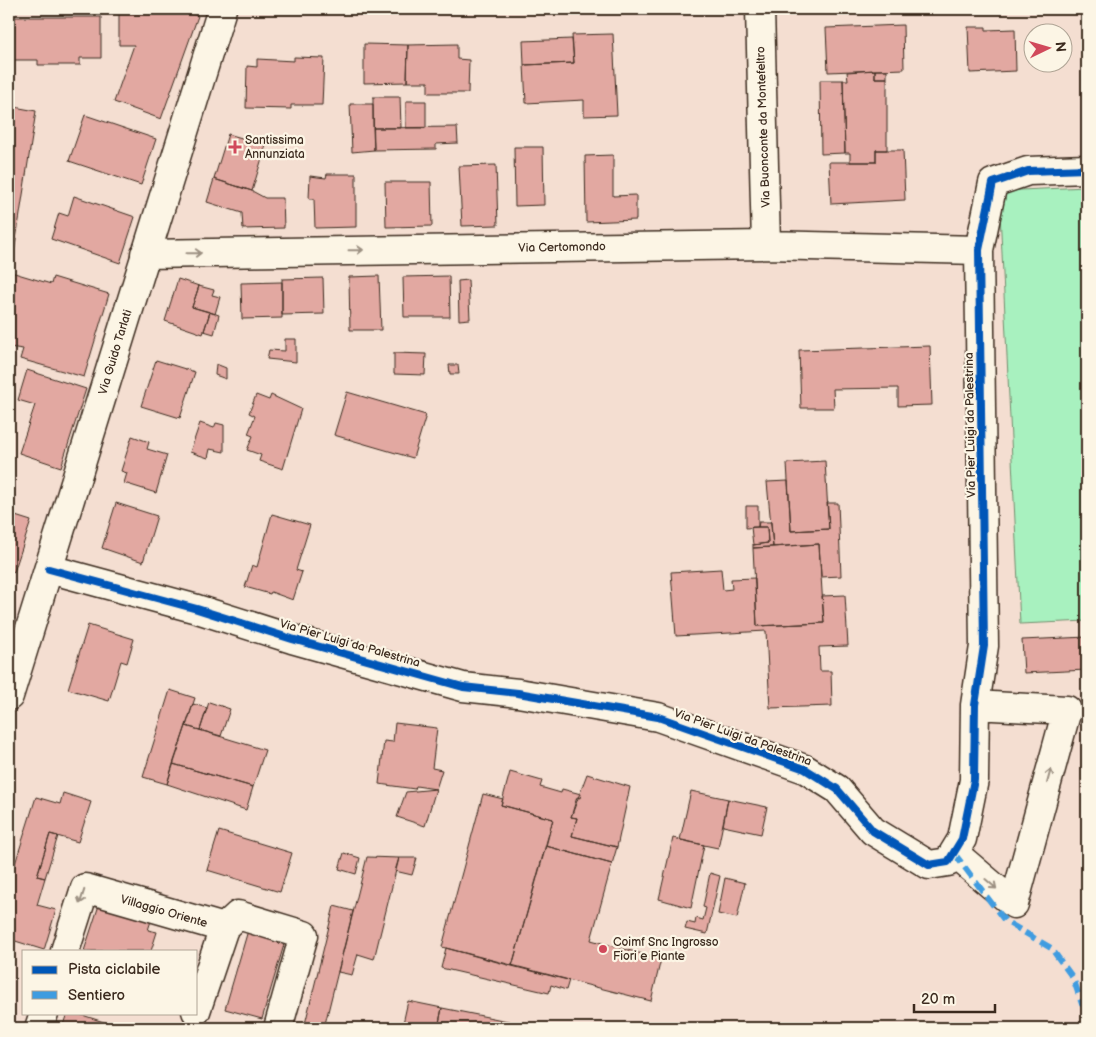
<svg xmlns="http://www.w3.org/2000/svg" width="1096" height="1037" font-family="'Balsamiq Sans',sans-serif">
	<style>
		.green { fill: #a8f1bf; stroke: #728e6e }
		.building { fill: #e2a8a1; stroke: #3b2a1e }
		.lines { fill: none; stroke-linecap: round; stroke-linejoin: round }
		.minor-casing { stroke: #3b2a1e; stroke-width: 31 }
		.major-casing { stroke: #3b2a1e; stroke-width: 31 }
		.minor { stroke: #fcf5e5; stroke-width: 28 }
		.major { stroke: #fcf5e5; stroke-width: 28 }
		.quiet { stroke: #3f9ce0; stroke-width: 6; stroke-dasharray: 12 6; stroke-linecap: butt }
		.cycleway-casing { stroke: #fcf5e5; stroke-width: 11 }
		.cycleway { stroke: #0057b8; stroke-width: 8 }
		.oneway { stroke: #9c9082 }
		.poi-dot { fill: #d1495b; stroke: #fcf5e5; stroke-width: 2 }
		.labels { text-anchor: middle; stroke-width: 4.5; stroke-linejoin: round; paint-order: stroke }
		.street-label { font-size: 12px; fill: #3b2a1e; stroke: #fcf5e5 }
		.poi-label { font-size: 12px; fill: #3b2a1e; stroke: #fcf5e5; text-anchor: start }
	</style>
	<rect width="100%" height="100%" fill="#f4ded1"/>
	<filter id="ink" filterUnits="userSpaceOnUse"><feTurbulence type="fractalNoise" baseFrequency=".02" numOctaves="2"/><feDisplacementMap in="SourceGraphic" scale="10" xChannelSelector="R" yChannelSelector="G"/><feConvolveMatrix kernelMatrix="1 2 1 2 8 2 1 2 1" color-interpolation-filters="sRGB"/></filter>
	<g filter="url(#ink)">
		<path class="green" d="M1087 187V621L1020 624 999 191Z"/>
		<path class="building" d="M182 11 198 16 161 119 114 102 134 45H119V12Z
			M9 17H101V58H80V65H38V60H9Z
			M903 25 904 69 828 72 826 28Z
			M968 27H986V30L1015 29 1016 71 970 73Z
			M613 34 617 115 584 116V100L526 103 524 65 574 63 572 35Z
			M572 39 574 63 524 65 523 41Z
			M364 44 408 45 407 82 364 83Z
			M457 44V59L469 60 468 93H428V82H407L408 45Z
			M294 57 324 58 322 105H291V109L246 108 247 66 257 67V59L294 61Z
			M875 70V78H887V150H876V162H850V153H845L843 80H848L847 72Z
			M875 70H887V78H875Z
			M820 80H843L845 153 821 154Z
			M373 97H400L401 128H373Z
			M406 101H426V128H406Z
			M350 104H373L374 150 352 152Z
			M9 106 36 111 11 272 51 284 53 277 109 294 84 377 20 359 23 349 9 347Z
			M85 115 156 139 141 185 69 161Z
			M457 127 458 143 436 144V149L374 150 373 128Z
			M228 134 266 145 252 191 214 179Z
			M514 147H543L544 205 515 206Z
			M876 150H903L905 200 831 204 829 162H876Z
			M613 155V196L636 195V220L586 222 585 156Z
			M496 165 498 225 462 226 459 166Z
			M327 174H356V227L315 228 314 199H309L310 176 326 178Z
			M214 179 252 191 265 198H283L284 228 243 229 242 213 207 202Z
			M385 182H431L432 226 386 227Z
			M74 196 135 217 120 263 51 239 59 213 68 216Z
			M379 276 381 330H350L349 277Z
			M449 276 450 317H404L403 277Z
			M323 278 324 314 282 315V279Z
			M178 279 199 286 192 307 210 312 203 334 165 321Z
			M468 280 470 319 459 320 458 281Z
			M282 282V318L242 319 241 283Z
			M199 286 214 290 212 295 220 297 215 314 192 307Z
			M210 312 219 315 214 334 204 331Z
			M285 339H296V362L267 359 269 350 285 351Z
			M930 346 932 405 898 406V388L833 389 834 408H801L799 350Z
			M394 353 426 354 425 375 394 374Z
			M156 360 195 372 180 418 141 406Z
			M216 364 226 368V379L215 375Z
			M449 365H458L459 374H450Z
			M27 370 86 389 61 467 19 453 35 405 18 400Z
			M347 392 426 415 413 458 334 435Z
			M256 395 269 400 271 395 301 409 283 469 259 461 261 455 247 450 253 436 248 434 255 416 249 413Z
			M200 423 214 428 216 423 224 425V452L210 449 208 458 190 452Z
			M132 436 149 442 147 449 167 455 156 493 124 483 127 473 121 471Z
			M825 461 829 529 791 531 787 463Z
			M788 481 791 531 829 529 827 503H838L841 576 821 577 819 544 773 547 767 482Z
			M116 503 157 516 143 562 102 548Z
			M746 506H758V527L746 528Z
			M9 514 31 521 14 572 9 570Z
			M272 514 310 525 296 570 302 572 293 600 271 592 270 594 245 587 252 565 257 567Z
			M759 522H771L773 547 753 548V545L768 543 767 527H758Z
			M751 527H767L768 543 753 545Z
			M819 544 824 623 757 626 753 548Z
			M721 569 723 590 732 589 731 579 755 578 757 626 824 623 822 596 845 595 848 646 819 647 820 671H831L832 706 770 708 766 631 676 636 671 572Z
			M88 625 134 639 127 663 121 661 109 701 68 689Z
			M1087 637V670L1024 673 1022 640Z
			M170 690 195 698 167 784 143 777Z
			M209 702 230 709 221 736 200 730Z
			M193 704 207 708 200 730 186 726Z
			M395 723 437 728 432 768 442 770 436 789 416 786 415 789 379 784 384 741 393 742Z
			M186 726 265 750 253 787 173 764Z
			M173 764 253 787 246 810 167 784Z
			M510 772 542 781 540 787 561 793 562 789 581 794 580 798 577 797 571 817 577 818 572 836 617 847 612 864 546 846 553 819 501 805Z
			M587 774 630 787 617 847 572 836 577 818 571 817Z
			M436 789 425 826 397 817 406 792Z
			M691 791 728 799 718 848 680 840Z
			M63 793 91 802 78 842 50 834 37 876 45 878 37 905 56 910 44 950 9 939 11 907 9 906V883L36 797 60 804Z
			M483 794 503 799 501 805 553 819 512 966 442 947Z
			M728 799 767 807 761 834 723 826Z
			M219 831 292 853 280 892 207 870Z
			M50 834 58 836 45 878 37 876Z
			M673 838 704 845 691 908 659 899Z
			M546 846 612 864 591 940 661 959 651 1001 512 966Z
			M344 853 360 858 356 874 339 869Z
			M367 857 399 858 374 959 358 954 352 975 338 972Z
			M399 858H417L412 875 395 871Z
			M710 873 720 876 707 934 685 929 687 922 695 924 696 918 703 920 706 908 703 907Z
			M725 878 745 883 737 918 718 914Z
			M101 899 153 915 148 930 157 932 151 951H84Z
			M334 906 353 911 324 1028H304Z
			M249 927 286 938 262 1019 225 1009Z
			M446 948 569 980 566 990 551 985 549 993 441 968Z
			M408 1001 442 1008 438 1028H402Z
			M442 1008 543 1028H438Z
			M67 1013H76L116 1026 115 1028H62Z"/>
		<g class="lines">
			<g class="minor-casing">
				<path id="minor" d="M760 9 766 245
					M145 254 766 245 979 250
					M49 569 197 609 292 639 463 687 518 693 658 717 805 769 837 789 873 831 929 865 948 862 962 839 974 780 975 705 984 646 979 250 993 183 1028 171 1087 169
					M954 853 1014 904 1067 710 975 705
					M224 928 238 915 304 935 278 1028
					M65 951 85 888 224 928 196 1011
					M39 1028 44 1013"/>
			</g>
			<g class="major-casing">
				<path id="major" d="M9 696 222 9"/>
			</g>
			<use href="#minor" class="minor"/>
			<use href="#major" class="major"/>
			<path class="quiet" d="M954 853 1005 921 1051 948 1073 978 1082 1004 1087 1007"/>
			<g class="cycleway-casing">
				<path id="cycleway" d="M49 569 197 609 292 639 463 687 518 693 658 717 805 769 837 789 873 831 929 865 948 862 962 839 974 780 975 705 984 646 979 250 993 183 1028 171 1087 169"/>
			</g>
			<use href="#cycleway" class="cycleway"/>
		</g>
		<defs><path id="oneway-shaft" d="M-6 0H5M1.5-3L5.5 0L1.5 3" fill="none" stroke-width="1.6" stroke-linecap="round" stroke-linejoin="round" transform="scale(1.25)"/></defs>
		<g class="oneway">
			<use href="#oneway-shaft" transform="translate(356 250) rotate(-1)"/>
			<use href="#oneway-shaft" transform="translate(194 253) rotate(-1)"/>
			<use href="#oneway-shaft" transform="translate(1049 776) rotate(-75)"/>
			<use href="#oneway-shaft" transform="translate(991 884) rotate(41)"/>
			<use href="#oneway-shaft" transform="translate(82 897) rotate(108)"/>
		</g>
	</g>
	<g class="poi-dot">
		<path d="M232.5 139.5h5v5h5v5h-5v5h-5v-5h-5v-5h5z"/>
		<circle cx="603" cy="949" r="5"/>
	</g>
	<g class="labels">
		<g class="street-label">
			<text transform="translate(763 127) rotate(-92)" y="4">Via Buonconte da Montefeltro</text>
			<text transform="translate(562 247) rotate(-1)" y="4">Via Certomondo</text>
			<text transform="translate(115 352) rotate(-73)" y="4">Via Guido Tarlati</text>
			<text transform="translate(970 425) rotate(-91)" y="4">Via Pier Luigi da Palestrina</text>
			<text transform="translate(350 643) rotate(16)" y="4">Via Pier Luigi da Palestrina</text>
			<text transform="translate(743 737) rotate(20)" y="4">Via Pier Luigi da Palestrina</text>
			<text transform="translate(164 911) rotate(16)" y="4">Villaggio Oriente</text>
		</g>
		<g class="poi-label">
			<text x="245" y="144">Santissima<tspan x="245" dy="14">Annunziata</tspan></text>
			<text x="613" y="946">Coimf Snc Ingrosso<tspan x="613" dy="14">Fiori e Piante</tspan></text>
		</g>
	</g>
	<rect width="1096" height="1037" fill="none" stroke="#fcf5e5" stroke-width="30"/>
	<rect x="15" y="15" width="1066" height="1007" fill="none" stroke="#3b2a1e" stroke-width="2" filter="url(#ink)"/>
	<rect x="22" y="950" width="175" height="65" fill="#fcf5e5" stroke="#afa495"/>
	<rect x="32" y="966" width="25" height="8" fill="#0057b8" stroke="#afa495"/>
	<text x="68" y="974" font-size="15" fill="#3b2a1e">Pista ciclabile</text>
	<rect x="32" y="991" width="25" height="8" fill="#3f9ce0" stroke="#afa495"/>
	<text x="68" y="1000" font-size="15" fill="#3b2a1e">Sentiero</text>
	<g transform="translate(1048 48) rotate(85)"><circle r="24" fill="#fcf5e5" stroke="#afa495"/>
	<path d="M0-4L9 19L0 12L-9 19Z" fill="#d1495b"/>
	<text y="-8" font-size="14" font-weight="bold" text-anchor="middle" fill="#3b2a1e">N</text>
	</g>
	<path d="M914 1004v8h81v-8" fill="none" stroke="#3b2a1e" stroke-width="2.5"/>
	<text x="921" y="1004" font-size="15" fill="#3b2a1e" stroke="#fcf5e5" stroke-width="4" paint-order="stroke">20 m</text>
</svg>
